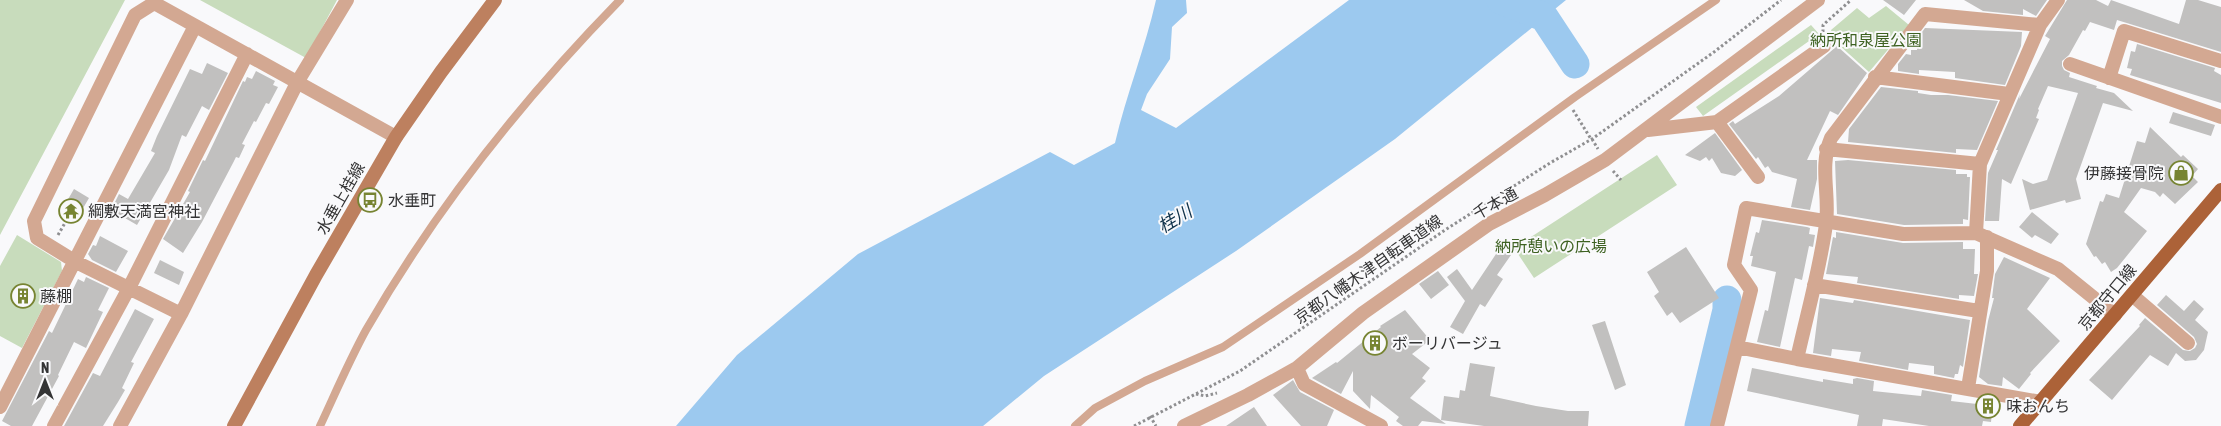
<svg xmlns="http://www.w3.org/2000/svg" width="2221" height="426" font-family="'Asap Condensed','Noto Sans JP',sans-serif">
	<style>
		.green { fill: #c8dcbc }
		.water { fill: #9cc9ef }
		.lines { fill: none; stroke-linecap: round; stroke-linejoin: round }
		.river { stroke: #9cc9ef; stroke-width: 29 }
		.building { fill: #c1c0bf }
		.path { stroke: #8f8f91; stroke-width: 3; stroke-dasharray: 2.5 2.5; stroke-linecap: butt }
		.service { stroke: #d3a892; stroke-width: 8 }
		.minor { stroke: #d3a892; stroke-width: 14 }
		.secondary { stroke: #bd805f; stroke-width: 14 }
		.primary { stroke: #ac6238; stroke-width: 14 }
		.labels { text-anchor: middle; stroke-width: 4; stroke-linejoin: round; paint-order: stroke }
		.park-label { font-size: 16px; fill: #3e6222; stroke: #f9f9fb }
		.poi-label { font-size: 16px; fill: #343435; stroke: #f9f9fb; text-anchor: start }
		.street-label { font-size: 16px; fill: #343435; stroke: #f9f9fb }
		.water-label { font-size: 18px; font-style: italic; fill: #0d3049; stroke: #f9f9fb }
	</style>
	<rect width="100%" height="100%" fill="#f9f9fb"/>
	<path class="green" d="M0 0H125L0 235Z
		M200 0H337L306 58Z
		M1886 6 1909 25 1869 72 1829 36 1832 33 1831 30 1857 8 1869 18Z
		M1811 25 1819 34 1703 116 1696 107Z
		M1657 155 1677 185 1534 278 1514 248Z
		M17 235 61 262 62 271 22 348 0 336V266Z"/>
	<path class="water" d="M1156 0H1186L1187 13 1172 27 1170 59 1147 94 1141 110 1176 128 1349 0H1566L1395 139 1236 251 1044 376 983 426H676L737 355 858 254 1050 152 1074 165 1115 143C1126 95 1145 49 1156 0Z"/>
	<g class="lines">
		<path class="river" d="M1501 0 1544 17 1575 64
			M1699 426 1727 310V300"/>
	</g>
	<path class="building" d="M1883 0H1916L1904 15Z
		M1964 0H2047L2036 16 2023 9V15L1983 11Z
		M2067 0H2096L2108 6 2111 0 2179 24 2186 0H2198L2221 7V52L2117 20 2114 30 2090 22 2085 31 2083 30 2069 55 2062 61V66L2064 70 2070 73 2069 77 2097 86 2096 88 2114 93 2133 111 2103 103 2076 179 2081 199 2066 203 2065 200 2030 210 2022 179 2033 184 2047 180 2078 93 2048 86 2038 109 2039 110 2036 118 2039 119 2011 184 2002 179 1999 221H1985L1988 173 1998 150H1996L2020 94 2019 99 2050 39 2045 36Z
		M1925 28 2022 32 2021 46 2005 85 1955 78V72L1919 70V74L1898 71V64L1906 54 1911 55V50H1917V39Z
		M2137 44 2215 68 2214 71 2221 75V103L2130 75 2132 69 2127 68 2131 51 2135 52Z
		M1837 46 1867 73 1838 115 1830 111 1807 160H1817V179L1810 210 1791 207 1797 179 1772 172 1768 166 1765 168 1758 157 1756 159 1729 124 1733 121 1735 124 1779 96Z
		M207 63 228 73 209 110 202 106 186 137 182 135 169 170 137 225 111 210 119 194 128 199 155 153 151 151 157 136 190 69 202 74Z
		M256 71 275 81 273 85 278 87 269 104 266 103 256 122 254 121 242 144 245 145 239 158 236 157 233 163 202 222 183 253 163 239 190 192 188 191 203 160 205 161 243 81 245 82 247 77 252 79Z
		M1881 87 1918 91V93L1931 95H1948L1998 101 1977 150 1956 149V153L1848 142 1849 129Z
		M2173 112 2215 125 2211 136 2169 123Z
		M2150 127 2181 157 2183 155 2198 169 2192 176 2198 182 2175 204 2163 193 2160 197 2155 192 2141 188 2124 212 2147 231 2117 268 2111 272 2105 262 2102 264 2096 256 2094 257 2086 244 2100 201 2103 202 2106 194 2119 198 2137 141 2145 143Z
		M1715 133 1742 170 1735 176 1721 173 1712 158 1709 161 1706 157 1700 161 1685 155Z
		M1848 160 1956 170V174H1967V177H1970L1968 220 1963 219V224L1904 225 1837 214 1835 161Z
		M74 189 89 198 82 210 67 201Z
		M2032 212 2059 234 2051 244 2035 235 2032 238 2019 227Z
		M1762 220 1807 227 1810 228 1809 234 1815 235 1813 247 1809 246 1802 280 1795 278 1780 347 1757 342 1765 310 1768 311 1776 272 1751 266 1753 256H1750L1756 232 1759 233Z
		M1836 232 1903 243 1963 242V249H1975L1974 274H1978L1974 296 1959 295V299L1857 283 1858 277 1826 274 1833 237 1836 238Z
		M100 236 128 251 116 272 92 260 88 254 93 245 96 246Z
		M1686 247 1719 298 1680 323 1672 312 1667 316 1654 296 1659 292 1647 272Z
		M1500 248 1511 255 1497 275 1503 279 1485 307 1480 304 1463 334 1450 327 1465 301 1447 277 1457 269 1472 290Z
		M2004 257 2050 278 2027 309 2060 341 2030 373 2031 374 2019 389 2003 377 2002 386 1988 384 1979 377 1988 321 1994 298H1992L1995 274Z
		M160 260 184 272 179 285 154 273Z
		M1438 271 1449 285 1431 299 1419 284Z
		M86 277 109 288 98 310 103 312 86 348 74 342 58 375 59 376 32 426H11L2 421 49 331 52 333 78 279 84 282Z
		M2166 295 2184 311 2194 300 2204 309 2195 320 2208 332 2204 350 2196 360 2185 361 2176 353 2168 366 2150 355 2112 400 2089 380 2140 326 2139 325 2145 318 2183 350 2190 351 2195 348 2197 344 2194 337 2157 305Z
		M1820 298 1853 303 1854 300 1970 320 1963 367 1960 365 1958 374H1955L1954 378 1934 374V366L1909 363 1908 370 1859 361 1861 352 1832 349 1831 356 1813 353Z
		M135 309 154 319 131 362 134 363 122 388 125 390 118 402 103 426H64L93 373 100 376Z
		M1405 310 1430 340 1412 354 1430 368 1422 378 1426 381 1410 398 1446 424 1422 421 1418 426H1403L1396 421 1399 417 1371 395 1370 409 1353 391V371L1341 394 1312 378 1336 362 1337 363 1381 327 1380 326Z
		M1605 321 1626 385 1615 390 1592 325Z
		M1470 363 1495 367 1490 396 1536 406 1568 411H1589L1588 426H1484L1441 420 1444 396 1459 398 1460 390 1465 391Z
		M1752 368 1823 382V379L1853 384V379L1857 378 1874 381 1873 391 1921 396 1922 390 1952 395 1951 401 1977 404V400L1993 402 1991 422 1983 421 1982 426H1929L1883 419 1882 426H1857L1859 415 1747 391Z
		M1293 380 1300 392 1334 410 1327 426H1301L1273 395Z
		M1254 407 1267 426H1226Z"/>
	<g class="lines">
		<path class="path" d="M1823 32V25L1851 0
			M1573 110 1591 139
			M1592 139 1598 149
			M1613 171 1621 180
			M58 235 73 209
			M1196 394 1205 396 1217 393
			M1150 416 1156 426
			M1134 426 1240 371 1445 230 1550 163 1592 139 1714 52 1781 0"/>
		<path class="service" d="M320 426C335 394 349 361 366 330 435 210 523 99 620 0
			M1075 426 1095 408 1145 381 1223 347 1360 254 1575 97 1716 0"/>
		<path class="minor" d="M2040 25 2058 0
			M2070 64 2221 117
			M1875 77 2009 94
			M2109 78 2124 31 2221 61
			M1717 122 1758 177
			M1648 130 1717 122 1824 46
			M1826 149 1980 164
			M1976 233 1980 164 2040 25 1925 14 1831 138C1819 166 1830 195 1826 224 1820 269 1807 314 1797 359L2041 402
			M1814 285 1979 311
			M2132 295 2188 343
			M181 314 76 262 37 238 34 221 135 15 154 3 396 137
			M1737 347 1797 359
			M1297 368 1304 384 1381 426
			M1968 388 1987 271V237
			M0 407 195 26
			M54 426 129 288 247 54
			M120 426 181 314 298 81 347 0
			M1184 426 1248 395 1297 368 1363 313 1489 224 1545 195 1605 160 1818 0
			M1717 426 1751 290 1734 265 1746 208 1903 234 1976 233 2058 269 2115 315"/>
		<path class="secondary" d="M234 426 316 275 396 137 441 72 495 0"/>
		<path class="primary" d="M2020 426 2221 190"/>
	</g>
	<defs>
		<g id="shop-ring" transform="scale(1.25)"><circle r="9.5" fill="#f9f9fb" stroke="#778432" stroke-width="1.5"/><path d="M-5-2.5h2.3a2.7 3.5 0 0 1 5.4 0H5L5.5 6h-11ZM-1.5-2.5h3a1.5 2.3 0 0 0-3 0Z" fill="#778432"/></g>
		<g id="bus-ring" transform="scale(1.25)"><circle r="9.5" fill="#f9f9fb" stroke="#778432" stroke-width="1.5"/><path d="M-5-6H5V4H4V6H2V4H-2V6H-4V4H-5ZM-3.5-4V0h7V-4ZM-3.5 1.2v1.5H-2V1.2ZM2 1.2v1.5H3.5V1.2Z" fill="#778432"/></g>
		<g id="temple-ring" transform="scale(1.25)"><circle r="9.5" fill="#f9f9fb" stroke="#778432" stroke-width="1.5"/><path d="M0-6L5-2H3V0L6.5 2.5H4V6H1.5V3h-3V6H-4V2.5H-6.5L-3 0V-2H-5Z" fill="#778432"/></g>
		<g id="building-ring" transform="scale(1.25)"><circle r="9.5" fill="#f9f9fb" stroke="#778432" stroke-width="1.5"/><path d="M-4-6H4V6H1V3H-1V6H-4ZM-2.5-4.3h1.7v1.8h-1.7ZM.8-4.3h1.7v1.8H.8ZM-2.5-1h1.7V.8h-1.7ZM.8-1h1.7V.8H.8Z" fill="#778432"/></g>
	</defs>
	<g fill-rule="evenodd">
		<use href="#shop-ring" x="2181" y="173"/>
		<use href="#bus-ring" x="370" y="200"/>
		<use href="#temple-ring" x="71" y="211"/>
		<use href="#building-ring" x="23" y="296"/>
		<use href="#building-ring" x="1375" y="343"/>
		<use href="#building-ring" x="1988" y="406"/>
	</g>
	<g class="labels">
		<g class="park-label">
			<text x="1866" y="46">納所和泉屋公園</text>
			<text x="1551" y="252">納所憩いの広場</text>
		</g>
		<g class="poi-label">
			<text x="2164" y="179" text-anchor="end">伊藤接骨院</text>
			<text x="388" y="206">水垂町</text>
			<text x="88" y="217">綱敷天満宮神社</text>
			<text x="40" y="302">藤棚</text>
			<text x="1392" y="349">ボーリバージュ</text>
			<text x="2006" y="412">味おんち</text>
		</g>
		<g class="street-label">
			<text transform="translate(340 198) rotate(-60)" y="6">水垂上桂線</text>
			<text transform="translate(1495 203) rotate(-29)" y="6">千本通</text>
			<text transform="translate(1368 269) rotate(-35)" y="6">京都八幡木津自転車道線</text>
			<text transform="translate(2107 297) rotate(-50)" y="6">京都守口線</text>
		</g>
		<g class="water-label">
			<text transform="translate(1175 219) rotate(-31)" y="6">桂川</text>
		</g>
	</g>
	<g transform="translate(45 381)" stroke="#f9f9fb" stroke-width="4" paint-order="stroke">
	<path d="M0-4L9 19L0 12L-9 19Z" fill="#343435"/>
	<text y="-8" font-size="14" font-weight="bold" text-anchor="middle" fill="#343435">N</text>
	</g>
</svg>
